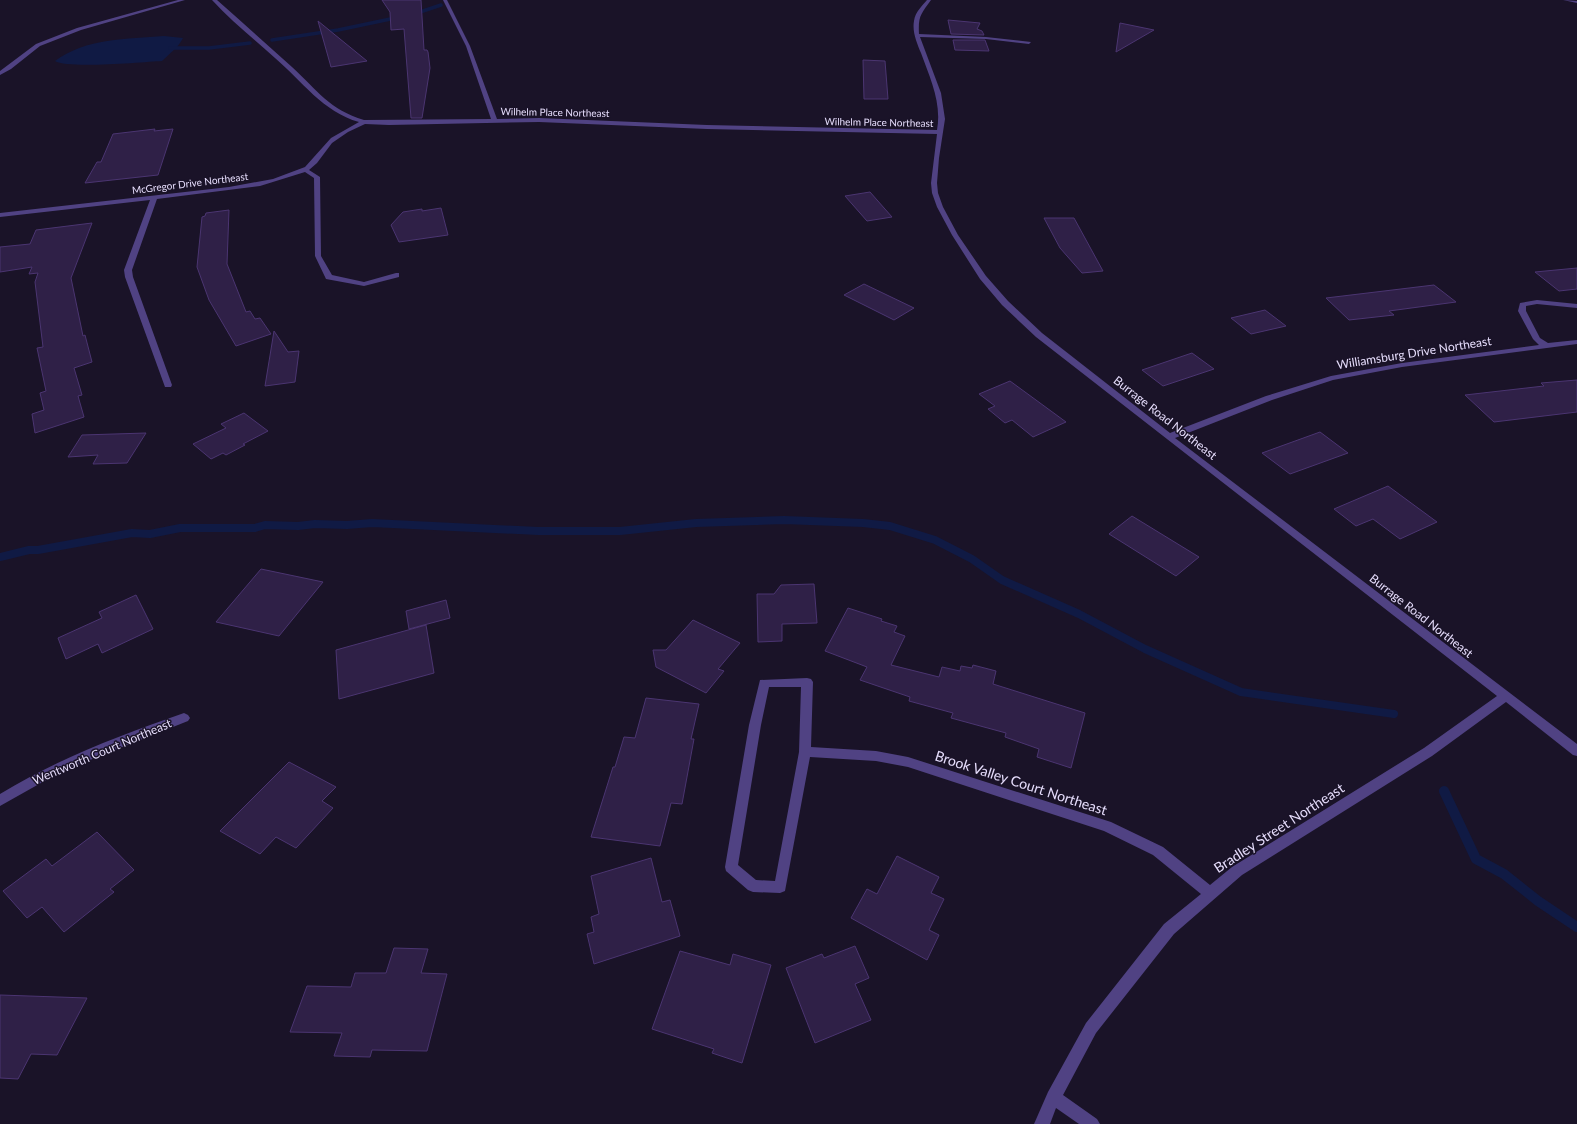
<svg xmlns="http://www.w3.org/2000/svg" width="1577" height="1124" font-family="Lato,sans-serif">
	<style>
		.water { fill: #101a44 }
		.lines { fill: none; stroke-linecap: round; stroke-linejoin: round }
		.stream-far2 { stroke: #101a44; stroke-width: 3.5 }
		.stream-far1 { stroke: #101a44; stroke-width: 8 }
		.stream { stroke: #101a44; stroke-width: 10 }
		.building { fill: #2f2047; stroke: #4b3571 }
		.minor { fill: #504283; fill-rule: evenodd }
		.labels { text-anchor: middle; stroke-width: 3; stroke-linejoin: round; paint-order: stroke }
		.far-street-label { font-size: 10px; fill: #e6ddfc; stroke: #1a1328 }
		.street-label { font-size: 12px; fill: #e6ddfc; stroke: #1a1328 }
		.near-street-label { font-size: 14px; fill: #e6ddfc; stroke: #1a1328 }
	</style>
	<rect width="100%" height="100%" fill="#1a1328"/>
	<path class="water" d="M164 36 183 38C178 48 170 53 162 61 144 62 67 69 55 61 86 38 127 39 164 36Z"/>
	<g class="lines">
		<path class="stream-far2" d="M414 14 441 5
			M272 40 338 30 400 17
			M170 48H209L250 43"/>
		<path class="stream-far1" d="M0 557 29 550H38L132 533 150 534 180 528H255L265 525 298 526 315 524 347 525 372 523 538 531H620L696 523 784 520 863 523 890 526 935 540 972 559 1002 580 1079 614 1145 649 1241 692 1394 714"/>
		<path class="stream" d="M1444 791 1476 859 1504 874 1538 901 1577 927"/>
	</g>
	<path class="building" d="M382 0H421L424 50H427L428 52 430 68 422 118H411L404 29 391 30 390 12Z
		M948 20 980 23 977 29 982 31 984 35 951 34Z
		M318 21 367 61 331 67Z
		M1120 23 1154 30 1116 52Z
		M953 40H985L989 51 955 50Z
		M863 60 885 61 888 99H864Z
		M155 129 154 131 173 129 158 175 85 183 97 162H101L113 134Z
		M870 192 892 217 867 221 845 196Z
		M441 208 448 235 399 242 391 225 403 212 422 209V211Z
		M229 210 227 264 246 312 250 311 255 319 260 318 271 334 236 346 209 300 197 267 202 217 205 216 206 213Z
		M1044 218H1074L1103 271 1082 273 1060 248Z
		M92 223 71 278 83 336 85 335 92 362 74 368 82 395 78 396 84 417 35 433 32 414 44 410 40 393 46 391 37 348 43 347 35 282 38 273 29 274 32 267 0 272V247L30 244 36 230Z
		M1577 268V289L1559 291 1535 272Z
		M864 284 914 308 894 320 844 295Z
		M1434 285 1456 302 1389 311 1394 315 1349 320 1326 298Z
		M1265 310 1286 326 1251 334 1231 318Z
		M274 331 288 352 299 351 295 382 265 386Z
		M1192 353 1214 369 1163 386 1142 370Z
		M1577 380V412L1494 422 1465 395 1544 386 1541 383Z
		M1010 381 1066 422 1033 437 1012 420 1005 423 988 409 995 406 979 394Z
		M244 413 268 431 243 444 245 445 226 455 223 453 211 459 193 444 226 428 221 424Z
		M1320 432 1348 453 1290 474 1262 453Z
		M146 433 127 463 93 464 98 455 68 457 82 435Z
		M1388 486 1437 522 1400 539 1373 519 1356 526 1334 509Z
		M1132 516 1199 557 1176 576 1109 534Z
		M261 569 323 582 279 636 216 622Z
		M814 584 817 623 782 624V641L758 642 757 594H774L781 585Z
		M136 595 153 629 102 653 98 644 66 659 58 638 102 618 99 612Z
		M446 600 450 618 409 629 406 611Z
		M848 608 882 619 881 621 897 626 894 632 905 636 891 665 939 677 942 667 960 671 961 666 972 668 973 665 996 671 993 684 1085 713 1071 768 1037 757 1039 749 1005 737 1006 733 951 718 953 713 909 701 910 697 860 680 867 667 825 651Z
		M693 620 740 643 718 669 724 671 706 693 656 667 653 650H666Z
		M426 625 434 673 339 699 336 650Z
		M646 698 699 704 691 739H694L682 804 671 803 660 846 591 837 613 767H615L624 737 635 738Z
		M289 762 336 787 322 801 333 808 296 848 276 837 260 854 220 831Z
		M97 832 134 870 110 889 114 892 64 932 42 907 27 918 3 891 46 859 52 866Z
		M897 856 939 877 931 893 944 899 929 930 939 935 927 960 851 918 867 889 877 894Z
		M651 858 662 902 670 900 680 936 594 964 587 934 594 932 591 917 599 914 591 876Z
		M855 946 869 978 855 984 871 1020 815 1043 786 968 822 954 824 958Z
		M394 948 428 949 421 973 447 974 427 1051 372 1050 370 1057 334 1056 342 1033 290 1032 307 986 351 987 355 973H386Z
		M680 951 730 965 733 954 771 965 742 1063 712 1053 714 1049 652 1029Z
		M0 995 87 998 57 1055 31 1054 18 1079 0 1078Z"/>
	<g class="lines">
		<path class="minor" d="M178 0H185L81 30 40 46 11 69 0 75V71L36 44 77 28Z
			M212 0H217C242 22 267 45 292 67 317 90 330 110 364 120L491 119 466 46 443 0H447L470 46 497 119 539 118 707 125 937 130C942 103 930 78 921 53 917 43 912 32 914 21 915 12 922 6 927 0H931C921 14 918 16 919 34L986 37 1031 42 1029 44 986 39 920 37 941 93 945 119 939 158 937 183 938 193 943 207 958 235 986 276 1008 301 1042 333 1170 433 1266 396 1331 376 1402 363 1539 345 1533 339 1518 311 1520 303 1537 300 1577 304V308L1537 304 1526 306V311L1540 338 1548 343 1577 340V344L1402 367 1333 380 1272 400 1175 438 1577 744V756L1573 755 1506 702 1432 756 1242 875 1174 934 1096 1033 1063 1095 1097 1119 1100 1124H1079L1056 1108 1050 1124H1034L1048 1092 1086 1023 1164 924 1201 894 1153 855 1104 831 908 767 876 761 810 757 785 891 780 893 753 892 748 890 726 871 725 867 749 725 760 680 807 678 811 679 813 682 811 747 876 751 908 757 1111 822 1163 847 1210 885 1232 867 1424 748 1497 696 1036 337 1002 305 980 279 952 235 937 207 932 193 931 183 937 134 707 129 539 122 389 125 365 124 348 132 332 143 317 163 309 170 320 177 321 256 332 275 364 282 396 273H399V277L364 286 326 279 315 256 314 178 305 172 260 186 157 199 132 270 133 277 172 385 171 387H165L125 277 124 270 150 200 0 217V213L229 187 273 179 305 167 331 138 359 122C323 112 302 81 275 58 254 39 231 21 212 0ZM769 687H801L799 752 775 881 756 880 738 865 761 725Z
			M1563 0 1577 1V3Z
			M184 713 188 715 190 718 188 721 70 768 48 779 0 806V794C57 759 121 735 184 713Z"/>
	</g>
	<g class="labels">
		<g class="far-street-label">
			<text transform="translate(555 112) rotate(1)" y="4">Wilhelm Place Northeast</text>
			<text transform="translate(879 122) rotate(1)" y="4">Wilhelm Place Northeast</text>
			<text transform="translate(190 183) rotate(-7)" y="4">McGregor Drive Northeast</text>
		</g>
		<g class="street-label">
			<text transform="translate(1414 353) rotate(-9)" y="4">Williamsburg Drive Northeast</text>
			<text transform="translate(1165 418) rotate(38)" y="4">Burrage Road Northeast</text>
			<text transform="translate(1421 616) rotate(38)" y="4">Burrage Road Northeast</text>
			<text transform="translate(102 752) rotate(-23)" y="4">Wentworth Court Northeast</text>
		</g>
		<g class="near-street-label">
			<text transform="translate(1021 783) rotate(18)" y="5">Brook Valley Court Northeast</text>
			<text transform="translate(1279 828) rotate(-33)" y="5">Bradley Street Northeast</text>
		</g>
	</g>
</svg>
